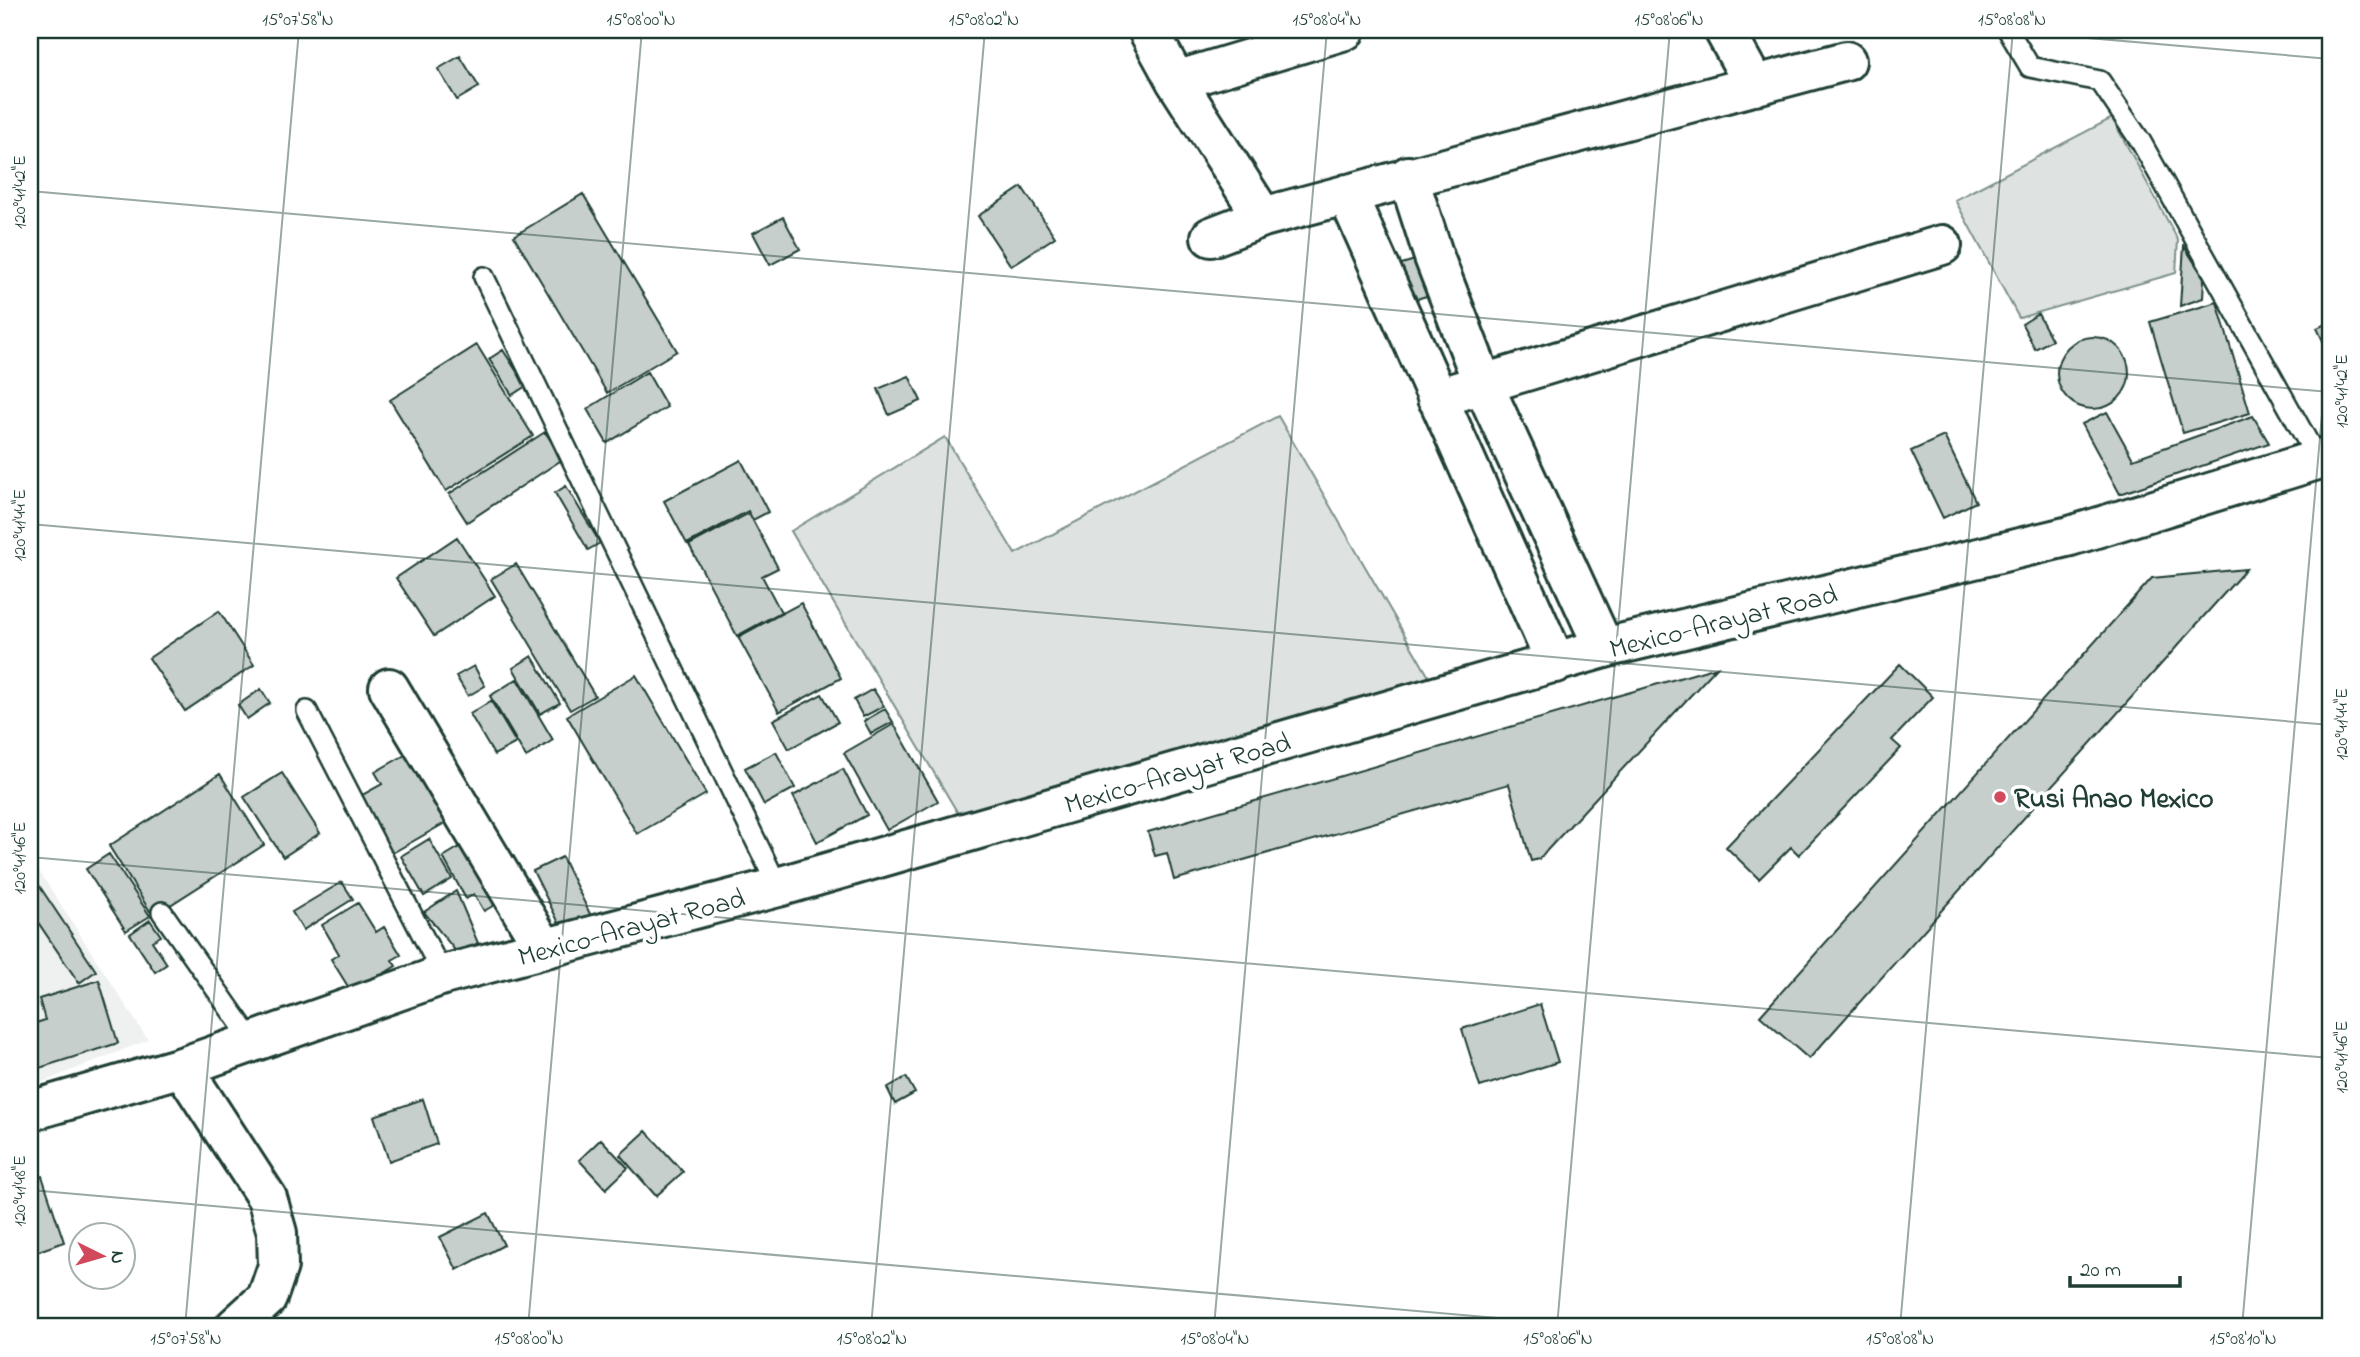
<svg xmlns="http://www.w3.org/2000/svg" width="2360" height="1357" font-family="'Indie Flower',sans-serif">
	<style>
		.built { fill: #eef1f0 }
		.green { fill: #dee3e2; stroke: #7e908b; stroke-width: 2 }
		.building { fill: #c7cfcc; stroke: #1f3d34; stroke-width: 2 }
		.lines { fill: none; stroke-linecap: round; stroke-linejoin: round }
		.service-casing { stroke: #1f3d34; stroke-width: 24 }
		.minor-casing { stroke: #1f3d34; stroke-width: 44 }
		.secondary-casing { stroke: #1f3d34; stroke-width: 44 }
		.service { stroke: #fff; stroke-width: 19 }
		.minor { stroke: #fff; stroke-width: 38 }
		.secondary { stroke: #fff; stroke-width: 38 }
		.ticks { fill: none; stroke: #1f3d34; stroke-width: 2; stroke-opacity: 0.45 }
		.poi-dot { fill: #d1495b; stroke: #fff; stroke-width: 2.5 }
		.labels { text-anchor: middle; stroke-width: 7; stroke-linejoin: round; paint-order: stroke }
		.street-label { font-size: 28px; fill: #1f3d34; stroke: #fff }
		.poi-label { font-size: 28px; font-weight: bold; fill: #1f3d34; stroke: #fff; text-anchor: start }
		.neatline { fill: none; stroke: #1f3d34; stroke-width: 2.5 }
		.ticks-label { font-size: 18px; text-anchor: middle; fill: #1f3d34 }
	</style>
	<rect width="100%" height="100%" fill="#fff"/>
	<filter id="ink" filterUnits="userSpaceOnUse"><feTurbulence type="fractalNoise" baseFrequency=".0143" numOctaves="2"/><feDisplacementMap in="SourceGraphic" scale="14" xChannelSelector="R" yChannelSelector="G"/><feConvolveMatrix kernelMatrix="1 2 1 2 8 2 1 2 1" color-interpolation-filters="sRGB"/></filter>
	<g filter="url(#ink)">
		<path class="built" d="M30 857 148 1040 30 1087Z"/>
		<path class="green" d="M2112 118 2178 240 2176 273 2019 318 1955 200Z
			M1278 416 1440 696 972 837 791 531 945 437 1015 554Z"/>
		<path class="building" d="M460 56 479 87 457 100 438 69Z
			M1022 187 1055 237 1011 266 978 216Z
			M583 194 677 351 607 393 514 236Z
			M783 217 800 249 770 265 753 233Z
			M2184 246 2204 278 2203 298 2180 306Z
			M1425 257 1436 293 1407 302 1395 266Z
			M2217 302 2250 413 2183 433 2150 322Z
			M2038 314 2052 340 2035 349 2022 324Z
			M2330 322V356L2317 328Z
			M2057 373a36 36 0 1 1 72 0a36 36 0 1 1-72 0Z
			M477 345 533 436 446 491 390 400Z
			M503 350 526 386 512 395 489 359Z
			M647 372 667 407 607 443 587 409Z
			M909 376 921 401 889 415 878 389Z
			M2107 412 2133 459 2253 416 2269 443 2120 494 2082 424Z
			M545 432 563 459 467 522 449 494Z
			M1944 436 1976 502 1943 518 1911 451Z
			M741 460 768 512 753 520 748 511 687 544 664 501Z
			M566 486 600 543 588 550 555 493Z
			M749 513 778 568 762 576 781 612 737 636 689 545Z
			M457 537 495 596 434 636 396 578Z
			M516 564 595 696 570 710 491 579Z
			M2246 569 1809 1059 1760 1016 2152 578Z
			M801 603 841 678 779 712 738 637Z
			M219 611 254 665 185 711 149 658Z
			M532 656 560 703 540 714 513 668Z
			M1900 664 1933 697 1892 740 1901 748 1799 855 1791 847 1759 879 1726 847Z
			M474 666 485 686 468 696 456 676Z
			M1717 667 1539 859 1531 861 1509 784 1174 880 1167 853 1155 856 1148 832Z
			M636 675 706 794 637 834 567 716Z
			M517 679 553 740 526 757 490 696Z
			M261 689 270 703 247 719 238 705Z
			M873 689 884 706 863 717 854 700Z
			M822 694 838 722 789 749 773 720Z
			M491 701 516 743 494 755 470 714Z
			M885 709 893 722 871 734 864 721Z
			M894 724 938 801 887 830 844 753Z
			M419 747 457 816 389 855 357 798 382 784 375 772Z
			M776 752 795 788 764 805 745 768Z
			M843 769 867 815 817 842 793 796Z
			M282 773 320 833 283 857 244 797Z
			M220 774 264 845 153 916 109 846Z
			M429 839 452 879 424 896 401 856Z
			M473 839 507 898 484 911 474 894 466 899 443 857Z
			M109 854 150 916 126 931 86 869Z
			M562 857 594 922 566 937 533 871Z
			M30 872 96 971 79 983 33 915 30 917Z
			M342 882 353 899 303 930 292 912Z
			M456 891 478 943 458 954 424 912Z
			M358 903 376 932 384 927 401 955 392 960 396 966 352 993 331 959 339 954 322 925Z
			M150 920 161 936 152 941 167 964 155 972 130 934Z
			M99 980 118 1043 30 1071V1025L45 1020 39 999Z
			M1540 1004 1558 1062 1480 1087 1462 1029Z
			M906 1077 915 1093 895 1104 887 1088Z
			M423 1099 437 1144 389 1161 374 1116Z
			M646 1131 683 1172 656 1196 620 1155Z
			M601 1139 628 1168 606 1189 579 1160Z
			M42 1176 64 1242 30 1254V1180Z
			M488 1213 504 1245 457 1270 440 1237Z"/>
		<g class="lines">
			<g class="service-casing">
				<path id="service" d="M2008 30 2030 67 2100 81 2141 142 2318 460
					M484 277 778 887
					M307 711 443 975
					M162 912 253 1042"/>
			</g>
			<g class="minor-casing">
				<path id="minor" d="M1148 30 1176 81 1263 217
					M1724 30 1755 86
					M1176 81 1345 30
					M1408 176 1434 257 1483 384 1604 648
					M1347 194 1556 663
					M1211 237 1263 217 1846 61
					M1437 398 1942 245
					M389 688 544 948
					M182 1067 267 1198 277 1233 278 1266 267 1298 235 1327"/>
			</g>
			<g class="secondary-casing">
				<path id="secondary" d="M30 1111 182 1067 443 975 778 887 1604 648 2070 536 2330 456"/>
			</g>
			<use href="#service" class="service"/>
			<use href="#minor" class="minor"/>
			<use href="#secondary" class="secondary"/>
		</g>
	</g>
	<path class="ticks" d="M1996 30 2330 59M30 191 2330 392M30 524 2330 725M30 857 2330 1058M30 1190 1600 1327M185 1327 299 30M528 1327 642 30M871 1327 985 30M1214 1327 1327 30M1557 1327 1670 30M1900 1327 2013 30M2242 1327 2330 323"/>
	<circle class="poi-dot" cx="2000" cy="797" r="7"/>
	<g class="labels">
		<g class="street-label">
			<text transform="translate(1723 620) rotate(-14)" y="10">Mexico-Arayat Road</text>
			<text transform="translate(1177 772) rotate(-16)" y="10">Mexico-Arayat Road</text>
			<text transform="translate(631 926) rotate(-15)" y="10">Mexico-Arayat Road</text>
		</g>
		<g class="poi-label">
			<text x="2014" y="807">Rusi Anao Mexico</text>
		</g>
	</g>
	<rect width="2360" height="1357" fill="none" stroke="#fff" stroke-width="77"/>
	<g transform="translate(102 1256) rotate(95)"><circle r="33" fill="#ffffff" stroke="#a5b1ae" stroke-width="2"/>
	<path d="M0-5L12 26L0 18L-12 26Z" fill="#d1495b"/>
	<text y="-10" font-size="19" font-weight="bold" text-anchor="middle" fill="#1f3d34">N</text>
	</g>
	<path d="M2070 1276v10h110v-10" fill="none" stroke="#1f3d34" stroke-width="3.5"/>
	<text x="2080" y="1276" font-size="21" fill="#1f3d34" stroke="#ffffff" stroke-width="5" paint-order="stroke">20 m</text>
	<rect x="38" y="38" width="2284" height="1280" class="neatline"/>
	<g class="ticks-label">
		<text x="298" y="25">15°07'58"N</text>
		<text x="641" y="25">15°08'00"N</text>
		<text x="984" y="25">15°08'02"N</text>
		<text x="1327" y="25">15°08'04"N</text>
		<text x="1669" y="25">15°08'06"N</text>
		<text x="2012" y="25">15°08'08"N</text>
		<text transform="translate(19 192) rotate(-90)" y="6">120°41'42"E</text>
		<text transform="translate(2341 391) rotate(-90)" y="6">120°41'42"E</text>
		<text transform="translate(19 525) rotate(-90)" y="6">120°41'44"E</text>
		<text transform="translate(2341 724) rotate(-90)" y="6">120°41'44"E</text>
		<text transform="translate(19 858) rotate(-90)" y="6">120°41'46"E</text>
		<text transform="translate(2341 1057) rotate(-90)" y="6">120°41'46"E</text>
		<text transform="translate(19 1191) rotate(-90)" y="6">120°41'48"E</text>
		<text x="186" y="1344">15°07'58"N</text>
		<text x="529" y="1344">15°08'00"N</text>
		<text x="872" y="1344">15°08'02"N</text>
		<text x="1215" y="1344">15°08'04"N</text>
		<text x="1558" y="1344">15°08'06"N</text>
		<text x="1900" y="1344">15°08'08"N</text>
		<text x="2243" y="1344">15°08'10"N</text>
	</g>
</svg>
